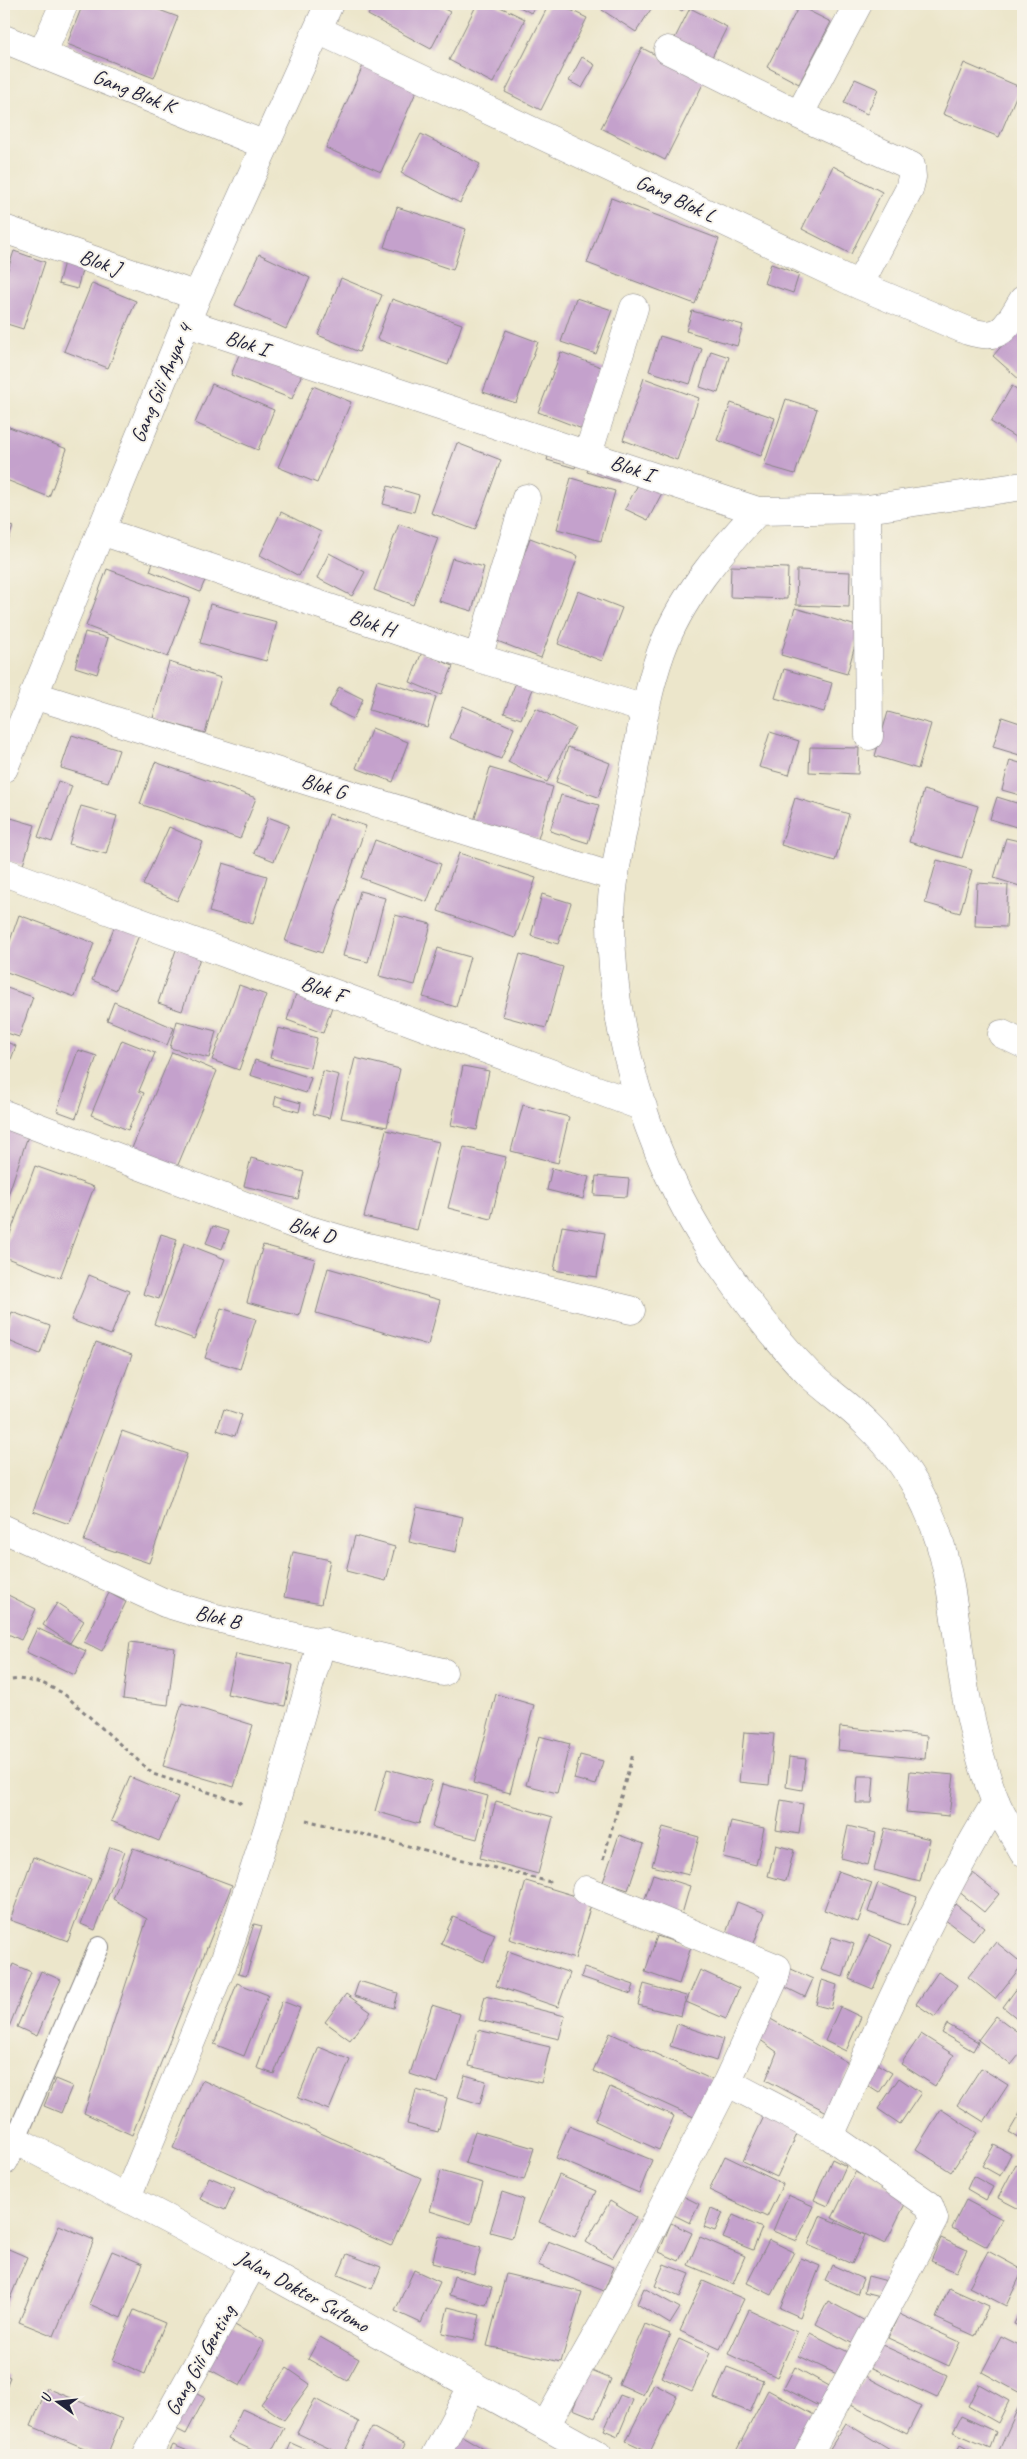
<svg xmlns="http://www.w3.org/2000/svg" width="1027" height="2459" font-family="Caveat,sans-serif">
	<style>
		.building { fill: #c4a1cc }
		.lines { fill: none; stroke-linecap: round; stroke-linejoin: round }
		.lane-casing { stroke: #878483; stroke-width: 22 }
		.street-casing { stroke: #878483; stroke-width: 29 }
		.primary-casing { stroke: #878483; stroke-width: 29 }
		.path { stroke: #878483; stroke-width: 3; stroke-dasharray: 4 4; stroke-linecap: butt }
		.lane { stroke: #fff; stroke-width: 20 }
		.street { stroke: #fff; stroke-width: 28 }
		.primary { stroke: #fff; stroke-width: 28 }
		.labels { text-anchor: middle; stroke-width: 4; stroke-linejoin: round; paint-order: stroke }
		.street-label { font-size: 21px; fill: #22223b; stroke: #f7f3e8 }
	</style>
	<rect width="100%" height="100%" fill="#f7f3e8"/>
	<filter id="ink" filterUnits="userSpaceOnUse"><feTurbulence type="fractalNoise" baseFrequency=".02" numOctaves="2"/><feDisplacementMap in="SourceGraphic" scale="10" xChannelSelector="R" yChannelSelector="G"/><feConvolveMatrix kernelMatrix="1 2 1 2 8 2 1 2 1" color-interpolation-filters="sRGB"/></filter>
	<filter id="wash" filterUnits="userSpaceOnUse"><feTurbulence type="fractalNoise" baseFrequency=".0096" numOctaves="4" result="noise"/><feDisplacementMap in="SourceGraphic" scale="20" xChannelSelector="R" yChannelSelector="G"/><feGaussianBlur stdDeviation="1.12" result="paint"/><feColorMatrix in="noise" values="0 0 0 0 0 0 0 0 0 0 0 0 0 0 0 0 0 1.4 0 .05"/><feComposite in="paint" operator="in"/></filter>
	<g filter="url(#wash)">
		<rect width="100%" height="100%" fill="#ece6cb"/>
		<g id="blocks">
			<path class="building" d="M83 4H143L178 17 154 78 67 44Z
				M168 4H183L181 9Z
				M374 4H435L450 12 431 49 368 15Z
				M477 4H494L525 19 493 83 449 60Z
				M514 4H536L531 13Z
				M549 4H558L587 18 541 110 505 92Z
				M607 4H649L653 6 636 32 602 10Z
				M669 4H687L682 11Z
				M799 6 831 22 799 84 767 67Z
				M690 8 727 27 710 61 673 42Z
				M642 48 705 80 665 160 601 128Z
				M582 57 595 65 582 88 569 81Z
				M366 59 420 83 381 172 326 148Z
				M964 63 1020 87 999 137 943 114Z
				M855 79 878 89 867 114 844 103Z
				M421 134 480 164 460 203 401 173Z
				M833 166 882 192 851 254 802 229Z
				M611 198 719 239 695 304 587 263Z
				M397 207 466 229 453 270 384 247Z
				M14 251 45 262 23 329 4 323V281Z
				M259 254 310 278 286 329 235 305Z
				M64 262 83 267 77 289 58 284Z
				M771 264 799 274 793 293 764 283Z
				M341 278 382 295 359 352 318 335Z
				M92 283 136 301 108 368 64 351Z
				M576 298 612 310 596 354 561 342Z
				M392 299 462 324 448 365 377 339Z
				M692 311 743 325 737 346 686 331Z
				M1023 321V378L1021 381 993 356Z
				M506 330 538 342 516 403 483 392Z
				M660 336 702 349 690 384 649 371Z
				M242 347 303 371 292 399 231 375Z
				M711 351 729 357 718 393 700 387Z
				M561 352 609 370 585 430 538 412Z
				M644 378 699 398 677 460 623 440Z
				M212 384 274 410 258 450 195 423Z
				M313 386 351 402 317 483 278 467Z
				M1012 386 1023 393V442L991 422Z
				M786 399 817 409 795 474 764 465Z
				M731 403 775 418 761 456 717 440Z
				M4 425 67 449 49 497 4 479Z
				M457 443 501 460 475 530 431 513Z
				M551 446 579 454 575 468 547 460Z
				M590 463 622 472 619 482 587 472Z
				M571 478 615 491 601 541 557 529Z
				M641 479 663 491 648 520 625 509Z
				M388 486 419 495 414 512 383 504Z
				M281 512 321 532 299 576 260 555Z
				M4 524 13 527 4 551Z
				M399 524 438 538 413 605 374 590Z
				M530 538 578 556 541 658 492 639Z
				M329 553 365 572 352 596 317 578Z
				M155 557 206 578 200 592 150 571Z
				M452 558 484 567 472 611 439 601Z
				M731 566 788 568 787 599 730 597Z
				M107 569 190 599 168 657 86 626Z
				M797 570 850 572 849 607 796 605Z
				M578 591 622 608 602 661 558 644Z
				M210 604 277 622 266 661 200 643Z
				M795 608 860 627 847 674 781 655Z
				M85 632 108 638 97 674 75 667Z
				M422 652 453 666 441 695 410 682Z
				M169 662 221 678 205 733 153 718Z
				M784 669 832 683 824 712 775 698Z
				M377 680 436 697 427 727 369 710Z
				M516 682 533 689 521 719 504 713Z
				M339 687 363 699 353 719 329 707Z
				M463 706 514 728 501 759 450 738Z
				M536 708 575 728 547 782 508 762Z
				M888 712 931 724 918 769 875 756Z
				M1002 717 1023 724V756L993 747Z
				M372 728 408 742 393 782 356 768Z
				M770 732 799 741 789 775 759 767Z
				M72 735 119 750 108 782 61 768Z
				M568 747 610 763 598 797 556 782Z
				M810 747 859 748 858 774 809 772Z
				M1010 760 1023 764V796L1002 790Z
				M155 762 256 798 240 839 140 804Z
				M490 768 553 787 538 839 474 821Z
				M58 781 72 786 52 842 38 837Z
				M924 790 978 806 962 858 909 842Z
				M561 795 599 805 588 843 550 831Z
				M997 797 1023 805V829L990 819Z
				M795 798 849 814 835 861 781 845Z
				M81 806 117 816 106 854 69 844Z
				M329 814 366 826 322 953 285 941Z
				M4 816 35 825 23 865 4 860Z
				M268 817 289 825 274 861 254 853Z
				M169 827 203 842 177 901 143 885Z
				M1006 838 1023 842V887L994 878Z
				M375 840 441 864 427 902 361 878Z
				M459 853 536 878 515 938 438 911Z
				M937 860 972 870 960 913 925 903Z
				M223 863 267 876 253 924 209 912Z
				M977 883 1008 885 1006 927 975 926Z
				M360 891 385 898 368 962 343 956Z
				M542 894 571 903 558 944 531 936Z
				M19 915 94 943 75 997 4 971V958Z
				M395 915 431 924 415 985 379 976Z
				M116 923 140 933 116 990 92 980Z
				M177 947 201 955 182 1011 158 1003Z
				M438 948 470 957 456 1007 423 997Z
				M520 954 563 967 546 1028 502 1016Z
				M239 985 266 995 239 1070 212 1060Z
				M4 987 33 997 19 1037 4 1032Z
				M297 991 333 1004 323 1033 287 1020Z
				M114 1002 174 1028 167 1045 107 1020Z
				M177 1021 216 1031 209 1058 170 1048Z
				M278 1028 317 1038 310 1068 270 1058Z
				M122 1040 155 1053 139 1091 144 1093 128 1130 91 1115Z
				M4 1041 16 1046 4 1078Z
				M78 1050 97 1056 76 1118 57 1111Z
				M172 1052 217 1071 175 1172 130 1153Z
				M355 1058 400 1069 387 1127 341 1118Z
				M255 1060 311 1078 306 1093 250 1075Z
				M463 1066 489 1071 477 1130 451 1125Z
				M323 1071 339 1075 329 1118 313 1114Z
				M276 1096 301 1103 299 1112 274 1105Z
				M523 1105 569 1117 558 1163 511 1151Z
				M4 1124 29 1133 4 1207Z
				M386 1130 439 1142 417 1230 364 1217Z
				M464 1147 506 1157 491 1219 448 1208Z
				M251 1158 304 1172 298 1199 244 1186Z
				M35 1166 94 1187 60 1278 4 1257V1250Z
				M552 1168 589 1177 583 1199 547 1190Z
				M596 1176 629 1179 627 1197 594 1195Z
				M213 1226 229 1231 222 1249 206 1243Z
				M562 1226 605 1233 597 1277 554 1270Z
				M161 1234 177 1239 159 1299 143 1294Z
				M184 1243 225 1259 194 1339 154 1324Z
				M263 1245 315 1259 299 1316 247 1302Z
				M328 1268 440 1300 428 1345 316 1313Z
				M89 1275 129 1291 111 1335 71 1320Z
				M221 1308 256 1319 240 1369 205 1358Z
				M12 1312 50 1326 40 1354 4 1339Z
				M96 1342 132 1355 69 1524 33 1511Z
				M224 1409 242 1415 235 1436 217 1430Z
				M122 1431 187 1454 149 1563 84 1541Z
				M417 1507 463 1517 456 1552 409 1542Z
				M355 1536 395 1547 386 1581 346 1571Z
				M293 1552 330 1560 321 1604 284 1597Z
				M4 1593 36 1609 21 1640 4 1632Z
				M109 1593 126 1602 102 1651 84 1642Z
				M57 1603 84 1621 70 1643 43 1625Z
				M37 1628 86 1651 75 1675 26 1652Z
				M130 1642 175 1648 168 1705 123 1699Z
				M236 1654 293 1665 285 1706 227 1694Z
				M496 1694 534 1705 510 1793 473 1783Z
				M182 1703 253 1725 234 1787 163 1766Z
				M840 1727 927 1736 925 1759 838 1750Z
				M744 1732 774 1734 769 1785 739 1782Z
				M539 1736 570 1744 557 1793 526 1785Z
				M580 1755 603 1761 596 1785 574 1779Z
				M789 1757 806 1759 802 1790 786 1787Z
				M387 1769 432 1781 419 1824 375 1811Z
				M910 1771 954 1775 949 1816 906 1812Z
				M858 1776H874L872 1803H856Z
				M130 1777 178 1797 159 1841 111 1821Z
				M443 1784 488 1796 477 1839 432 1827Z
				M781 1800 803 1804 799 1834 776 1830Z
				M496 1801 553 1817 538 1874 480 1858Z
				M731 1821 764 1828 756 1865 723 1857Z
				M848 1826 876 1833 868 1865 841 1858Z
				M663 1827 699 1837 689 1875 652 1866Z
				M885 1828 930 1839 920 1882 874 1870Z
				M619 1835 644 1844 628 1890 603 1882Z
				M776 1845 794 1850 786 1881 768 1876Z
				M110 1847 125 1852 95 1930 81 1924Z
				M133 1848 232 1885 132 2135 84 2113 147 1919 113 1899Z
				M33 1857 91 1879 68 1941 10 1920Z
				M838 1871 872 1883 858 1922 824 1910Z
				M973 1873 999 1894 984 1912 958 1891Z
				M653 1874 690 1886 682 1914 644 1902Z
				M526 1881 592 1901 575 1959 509 1939Z
				M878 1883 917 1897 907 1926 868 1912Z
				M737 1902 765 1913 753 1946 725 1936Z
				M955 1904 984 1927 973 1941 944 1919Z
				M453 1917 495 1934 484 1962 441 1944Z
				M254 1924 262 1926 246 1976 238 1974Z
				M869 1935 892 1945 873 1989 849 1979Z
				M657 1936 691 1947 679 1984 645 1972Z
				M832 1937 854 1944 843 1977 821 1970Z
				M996 1942 1023 1964 995 1999 968 1977Z
				M508 1951 570 1973 558 2007 496 1986Z
				M13 1964 31 1972 9 2027 4 2024V1988Z
				M584 1968 634 1985 631 1994 581 1977Z
				M789 1968 813 1979 805 1997 781 1985Z
				M700 1970 739 1988 726 2019 686 2002Z
				M41 1971 61 1980 37 2036 17 2027Z
				M938 1972 957 1985 935 2017 916 2004Z
				M822 1980 837 1985 831 2009 816 2005Z
				M1023 1980V2023L1003 2007Z
				M359 1981 398 1993 394 2008 354 1996Z
				M237 1983 268 1995 244 2056 214 2044Z
				M644 1984 686 1996 681 2016 638 2005Z
				M346 1994 371 2012 350 2040 325 2022Z
				M485 1996 565 2016 559 2039 479 2020Z
				M282 2001 300 2008 274 2074 257 2068Z
				M432 2005 460 2014 438 2083 410 2074Z
				M840 2007 861 2017 846 2051 825 2041Z
				M996 2016 1023 2036V2050L1011 2065 978 2040Z
				M767 2017 852 2065 827 2112 766 2080 777 2052 759 2039Z
				M677 2024 723 2039 716 2061 670 2046Z
				M947 2024 978 2042 973 2051 942 2033Z
				M478 2030 550 2047 541 2083 469 2066Z
				M610 2033 715 2081 698 2119 593 2071Z
				M921 2034 954 2055 935 2086 901 2064Z
				M319 2047 350 2060 329 2110 298 2098Z
				M872 2061 892 2073 879 2093 860 2081Z
				M981 2068 1008 2085 984 2122 957 2105Z
				M465 2075 486 2081 480 2104 458 2097Z
				M899 2078 921 2093 900 2124 878 2109Z
				M55 2079 72 2086 61 2113 44 2106Z
				M202 2080 421 2178 391 2246 173 2148Z
				M610 2087 674 2116 659 2150 595 2121Z
				M416 2090 447 2098 438 2132 407 2124Z
				M1023 2108V2140L1009 2132Z
				M941 2109 977 2133 951 2172 916 2149Z
				M767 2110 801 2126 777 2177 743 2161Z
				M569 2126 652 2160 639 2193 556 2158Z
				M475 2131 534 2148 524 2180 465 2163Z
				M994 2145 1011 2154 1000 2176 982 2166Z
				M725 2156 783 2184 767 2217 709 2190Z
				M832 2159 846 2166 828 2206 814 2200Z
				M1016 2164 1023 2168V2206L1021 2210 998 2198Z
				M441 2171 483 2183 471 2224 430 2211Z
				M855 2172 908 2198 885 2244 832 2218Z
				M559 2175 596 2191 575 2237 539 2222Z
				M973 2176 993 2187 986 2200 967 2189Z
				M209 2177 235 2188 225 2210 200 2199Z
				M502 2192 523 2199 512 2238 490 2232Z
				M788 2195 813 2206 797 2241 773 2231Z
				M683 2196 699 2204 690 2223 674 2215Z
				M966 2200 1002 2219 987 2247 952 2228Z
				M610 2201 636 2217 612 2258 586 2242Z
				M711 2208 723 2213 715 2231 704 2227Z
				M733 2215 762 2228 753 2250 723 2238Z
				M820 2216 865 2235 852 2264 808 2245Z
				M671 2223 692 2233 679 2261 659 2252Z
				M59 2225 94 2240 54 2336 19 2322Z
				M439 2236 481 2248 474 2274 432 2263Z
				M700 2237 745 2256 733 2284 688 2265Z
				M941 2238 967 2250 956 2272 931 2261Z
				M769 2240 794 2252 772 2295 747 2283Z
				M548 2241 614 2267 604 2291 538 2265Z
				M4 2247 27 2257 4 2313Z
				M112 2251 143 2264 121 2318 89 2304Z
				M988 2251 1023 2270 1006 2306 969 2287Z
				M347 2254 381 2267 372 2289 338 2275Z
				M801 2258 820 2266 800 2317 780 2308Z
				M664 2264 690 2274 680 2297 655 2286Z
				M832 2265 863 2279 857 2294 825 2280Z
				M414 2270 440 2282 421 2323 395 2311Z
				M506 2274 582 2292 561 2362 487 2346Z
				M454 2276 492 2287 486 2305 449 2295Z
				M868 2276 887 2281 883 2297 864 2292Z
				M703 2281 744 2299 720 2349 680 2331Z
				M644 2288 680 2308 670 2324 637 2304Z
				M949 2288 989 2306 975 2336 936 2318Z
				M828 2301 869 2323 857 2346 816 2324Z
				M1023 2304V2328L1014 2324Z
				M448 2307 480 2315 474 2340 442 2333Z
				M134 2310 165 2323 145 2374 113 2360Z
				M749 2310 797 2332 777 2377 728 2354Z
				M899 2314 960 2342 949 2366 888 2338Z
				M231 2323 264 2341 240 2386 207 2368Z
				M645 2324 670 2334 643 2395 619 2384Z
				M810 2333 852 2354 841 2376 799 2356Z
				M1001 2336 1023 2347 1022 2394 982 2372Z
				M320 2337 359 2359 347 2381 308 2359Z
				M679 2339 710 2353 692 2391 661 2377Z
				M880 2344 947 2375 937 2398 870 2367Z
				M727 2367 763 2381 750 2412 714 2398Z
				M795 2367 833 2388 822 2408 784 2388Z
				M287 2368 310 2384 284 2420 261 2404Z
				M589 2370 611 2379 595 2418 573 2409Z
				M4 2374 10 2377 4 2392Z
				M865 2376 921 2406 907 2434 849 2404Z
				M654 2384 677 2396 650 2452 626 2441Z
				M979 2384 1009 2401 998 2423 968 2406Z
				M47 2388 122 2419 107 2455H101L31 2426Z
				M768 2390 816 2416 796 2455H734Z
				M193 2392 205 2398 186 2434 174 2428Z
				M620 2395 633 2400 618 2436 604 2430Z
				M315 2399 359 2422 343 2455 297 2433Z
				M1018 2408 1023 2411V2455H997Z
				M242 2409 284 2428 270 2455H263L228 2439Z
				M961 2416 996 2432 990 2448 953 2432Z
				M846 2423 898 2455H826Z
				M372 2427 405 2445 399 2455H357Z
				M457 2433 493 2454 492 2455H445Z
				M291 2443 318 2455H286Z
				M173 2445 198 2455H168Z
				M960 2445 979 2455H955Z"/>
		</g>
	</g>
	<g filter="url(#ink)">
		<use href="#blocks" fill-opacity="0" stroke="#878483" stroke-width="1"/>
		<g class="lines">
			<g class="lane-casing">
				<path id="lane" d="M15 2140 99 1947"/>
			</g>
			<g class="street-casing">
				<path id="street" d="M318 30 859 285 968 331C1003 342 1006 327 1023 300
					M4 39 265 145
					M668 50 799 115 911 166 912 177 909 190 859 285
					M42 54 64 4
					M799 115 858 4
					M4 229 197 296
					M187 323 758 511 867 509 1023 486
					M588 454 634 308
					M867 509 869 736
					M758 511C720 551 680 599 661 652 645 697 639 745 630 792 623 833 612 875 611 917 610 1038 653 1172 724 1269 749 1305 778 1342 809 1374 827 1391 848 1405 866 1423 891 1447 913 1476 927 1508 953 1564 955 1630 965 1691 972 1727 981 1765 995 1800 1002 1818 1014 1835 1023 1852
					M101 531 478 658 645 709
					M478 658 526 498
					M33 695 614 877
					M4 768 197 296 329 4
					M4 872 643 1107
					M1002 1034 1023 1044
					M4 1114 306 1229 360 1245 631 1310
					M4 1529 165 1603 208 1616 443 1672
					M727 2082 830 2136 929 2205 934 2219 808 2455
					M830 2136C881 2022 931 1909 996 1802
					M4 2161 15 2140
					M127 2197 225 1959 273 1812 322 1641
					M546 2425 603 2324 727 2082 775 1977 777 1968 586 1890
					M147 2455 253 2264
					M436 2455 473 2385"/>
			</g>
			<g class="primary-casing">
				<path id="primary" d="M4 2134 253 2264 598 2455"/>
			</g>
			<path class="path" d="M4 1681 19 1679 42 1683 63 1693 153 1774 242 1803
				M306 1820 554 1883
				M603 1860 633 1754"/>
			<use href="#lane" class="lane"/>
			<use href="#street" class="street"/>
			<use href="#primary" class="primary"/>
		</g>
	</g>
	<g class="labels">
		<g class="street-label">
			<text transform="translate(134 91) rotate(22)" y="7">Gang Blok K</text>
			<text transform="translate(676 198) rotate(25)" y="7">Gang Blok L</text>
			<text transform="translate(100 262) rotate(19)" y="7">Blok J</text>
			<text transform="translate(247 343) rotate(18)" y="7">Blok I</text>
			<text transform="translate(161 383) rotate(-67)" y="7">Gang Gili Anyar 4</text>
			<text transform="translate(632 468) rotate(19)" y="7">Blok I</text>
			<text transform="translate(372 623) rotate(19)" y="7">Blok H</text>
			<text transform="translate(324 786) rotate(17)" y="7">Blok G</text>
			<text transform="translate(323 989) rotate(20)" y="7">Blok F</text>
			<text transform="translate(312 1230) rotate(18)" y="7">Blok D</text>
			<text transform="translate(218 1617) rotate(14)" y="7">Blok B</text>
			<text transform="translate(303 2291) rotate(29)" y="7">Jalan Dokter Sutomo</text>
			<text transform="translate(200 2360) rotate(-61)" y="7">Gang Gili Genting</text>
		</g>
	</g>
	<rect width="1027" height="2459" fill="none" stroke="#f7f3e8" stroke-width="20"/>
	<g transform="translate(58 2402) rotate(285)" stroke="#f7f3e8" stroke-width="4" paint-order="stroke">
	<path d="M0-4L9 19L0 12L-9 19Z" fill="#22223b"/>
	<text y="-8" font-size="14" font-weight="bold" text-anchor="middle" fill="#22223b">U</text>
	</g>
</svg>
